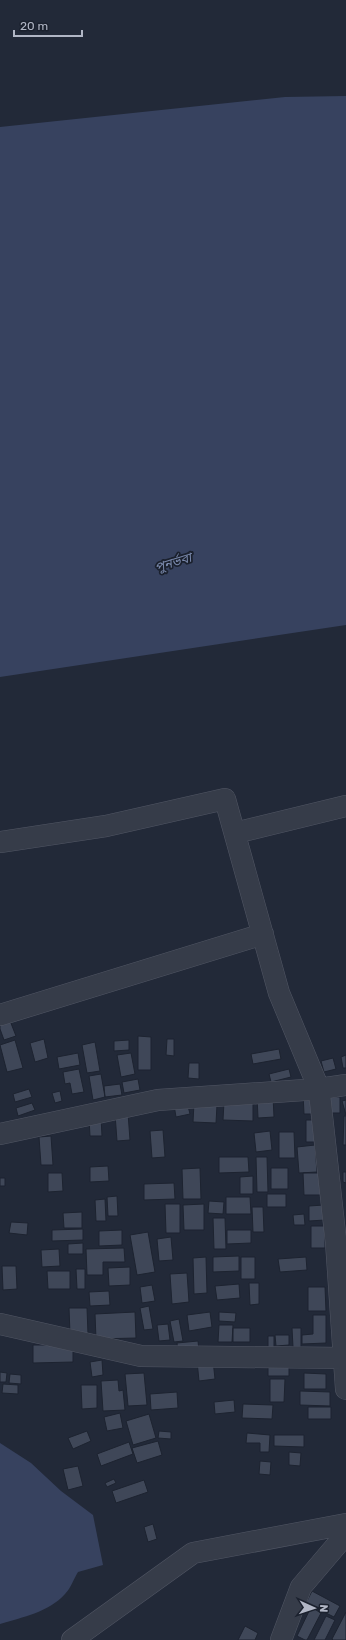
<svg xmlns="http://www.w3.org/2000/svg" width="346" height="1640" font-family="Rubik,'Noto Sans Bengali',sans-serif">
	<style>
		.water { fill: #37425f }
		.building { fill: #3f4758; stroke: #1d2330 }
		.lines { fill: none; stroke-linecap: round; stroke-linejoin: round }
		.minor-casing { stroke: #515664; stroke-width: 22 }
		.minor { stroke: #363c49; stroke-width: 21 }
		.labels { text-anchor: middle; stroke-width: 3.5; stroke-linejoin: round; paint-order: stroke }
		.water-label { font-size: 13px; font-style: italic; fill: #7a89ac; stroke: #1b212e }
	</style>
	<rect width="100%" height="100%" fill="#222938"/>
	<path class="water" d="M346 96V625L0 677V127L285 97Z
		M0 1443 31 1463 61 1491 93 1515 103 1565 78 1572C74 1578 71 1588 65 1594 49 1612 23 1617 0 1624Z"/>
	<path class="building" d="M7 1013 16 1036 4 1040 0 1029V1015Z
		M138 1036 151 1037V1070H138Z
		M44 1039 48 1058 35 1062 30 1043Z
		M167 1039H174V1056L166 1055Z
		M15 1040 23 1068 7 1072 0 1045Z
		M129 1040V1050L114 1051V1041Z
		M95 1042 100 1071 87 1073 82 1045Z
		M279 1049 281 1059 253 1064 251 1054Z
		M78 1053 80 1065 59 1069 57 1057Z
		M131 1053 135 1074 121 1077 117 1055Z
		M346 1055V1068H343L341 1057Z
		M333 1058 336 1069 324 1072 321 1061Z
		M189 1063H199V1079L188 1078Z
		M79 1069 84 1092 72 1094 70 1083 65 1084 63 1072Z
		M289 1069 291 1077 271 1082 269 1074Z
		M101 1074 105 1097 93 1100 89 1076Z
		M138 1079 140 1090 124 1093 122 1082Z
		M120 1084 122 1095 105 1097 104 1086Z
		M29 1089 32 1097 15 1102 13 1094Z
		M60 1091 62 1101 55 1103 52 1093Z
		M303 1093H316V1114H304Z
		M257 1096H273L274 1117 258 1118Z
		M326 1097H340V1113H326Z
		M346 1100V1115L342 1101Z
		M187 1102 190 1114 176 1117 174 1105Z
		M224 1102 253 1103V1121L223 1120Z
		M32 1103 35 1110 18 1116 16 1108Z
		M194 1103 217 1105 216 1123 193 1122Z
		M128 1113 130 1140 117 1141 115 1114Z
		M344 1116H346V1145H343Z
		M101 1117 102 1136H90L89 1118Z
		M306 1120H317L318 1142H306Z
		M163 1130 165 1157 152 1158 150 1131Z
		M270 1131 272 1150 256 1152 254 1133Z
		M279 1132H294L295 1158H279Z
		M51 1136 53 1165H41L39 1137Z
		M315 1145 317 1172 299 1173 297 1147Z
		M219 1157H248L249 1172 219 1173Z
		M256 1157H267L268 1192H257Z
		M108 1166 109 1181 90 1182V1167Z
		M200 1168 201 1199H183L182 1169Z
		M271 1168H288V1189H271Z
		M343 1172H346V1183L343 1182Z
		M48 1173H62L63 1191 48 1192Z
		M303 1173H323V1195H304Z
		M253 1176V1194H240V1177Z
		M0 1178H5V1186H0Z
		M174 1183 175 1199 144 1200V1184Z
		M267 1194H286V1207H267Z
		M117 1196 118 1216H108L107 1197Z
		M226 1197H250L251 1214H226Z
		M105 1199 106 1221H96L95 1200Z
		M209 1201 224 1202 223 1214 208 1213Z
		M165 1204H180V1233H166Z
		M204 1204V1230H184L183 1205Z
		M324 1205 325 1220 309 1221V1206Z
		M252 1207H263L264 1232H253Z
		M82 1212V1228H64L63 1213Z
		M304 1214 305 1225H294L293 1215Z
		M213 1218H225L226 1249H214Z
		M11 1222 28 1223 27 1235 9 1233Z
		M311 1226H325V1248H311Z
		M83 1229V1240L52 1241V1230Z
		M122 1230V1245L99 1246V1231Z
		M227 1230H251V1243L227 1244Z
		M148 1232 155 1272 137 1275 130 1235Z
		M171 1237 173 1260 159 1261 157 1239Z
		M83 1243V1254H68V1244Z
		M124 1248 125 1262H103V1275H87L86 1249Z
		M59 1249 60 1266 42 1267 41 1250Z
		M239 1256V1271L213 1272V1257Z
		M206 1257 207 1293 194 1294 193 1258Z
		M241 1257H255V1279H241Z
		M306 1257 307 1270 280 1272 278 1259Z
		M2 1266H16L17 1289 3 1290Z
		M130 1267V1285L109 1286 108 1268Z
		M76 1269H85V1289H77Z
		M47 1271H70V1289H48Z
		M187 1273 189 1302 172 1304 170 1274Z
		M249 1283H259V1304L250 1305Z
		M239 1284 240 1298 217 1300 215 1286Z
		M152 1285 155 1301 142 1303 140 1287Z
		M308 1287H325L326 1311H308Z
		M109 1291 110 1305 90 1306 89 1292Z
		M149 1306 153 1329 144 1330 140 1308Z
		M69 1308H87L88 1334H70Z
		M135 1312 136 1338 96 1339 95 1314Z
		M210 1312 212 1327 189 1331 187 1315Z
		M219 1312 236 1313 235 1322 219 1321Z
		M313 1315H326V1343L302 1344V1335L313 1334Z
		M179 1319 183 1341 174 1342 170 1321Z
		M168 1324 170 1340 159 1341 157 1325Z
		M219 1325H233L232 1342H218Z
		M233 1328H250V1342H233Z
		M292 1328H301V1347H293Z
		M275 1335H289V1345L276 1346Z
		M268 1336H274V1348H268Z
		M198 1341 199 1351 178 1354 177 1343Z
		M33 1345H73V1362L33 1363Z
		M268 1359H289V1376H268Z
		M102 1360 103 1375 92 1377 90 1362Z
		M213 1360 215 1379 199 1381 197 1361Z
		M0 1372 7 1373 6 1382H0Z
		M144 1373 147 1405 128 1406 125 1374Z
		M304 1373 326 1374V1389H304Z
		M10 1374 21 1375V1384L9 1383Z
		M270 1379H285L284 1402H270Z
		M118 1380 119 1391 123 1390 125 1410 103 1411 101 1381Z
		M3 1384 18 1385V1394L2 1393Z
		M81 1385H97V1408L82 1409Z
		M300 1391 330 1392V1406L300 1405Z
		M177 1392 178 1408 151 1410 150 1394Z
		M234 1400 235 1412 215 1414 214 1402Z
		M243 1404 273 1405 272 1419 242 1418Z
		M308 1407H331V1419H308Z
		M120 1413 123 1428 107 1431 104 1417Z
		M149 1414 156 1438 133 1445 126 1421Z
		M87 1431 91 1441 73 1449 68 1438Z
		M159 1431 171 1432V1439L158 1438Z
		M247 1433 270 1435 269 1452H260V1443H246Z
		M274 1435H304V1447L274 1446Z
		M158 1441 162 1455 137 1463 132 1448Z
		M129 1442 133 1454 101 1466 97 1454Z
		M289 1452 301 1453 300 1466 289 1465Z
		M260 1461 271 1462 270 1475 259 1474Z
		M78 1466 83 1486 68 1490 63 1469Z
		M114 1479 116 1483 107 1487 105 1483Z
		M144 1480 148 1492 116 1503 112 1491Z
		M153 1524 157 1539 148 1542 144 1527Z
		M312 1591 340 1606 334 1617 306 1603Z
		M311 1607 321 1613 307 1640H305L297 1636Z
		M346 1612V1640H333L332 1639Z
		M326 1616 335 1620 325 1640H314Z
		M245 1626 258 1633 255 1640H238Z"/>
	<g class="lines">
		<g class="minor-casing">
			<path id="minor" d="M235 833 346 806
				M0 842 106 826 225 799 279 993 319 1089 336 1242 346 1389
				M0 1015 263 934
				M0 1134 158 1100 319 1089 346 1085
				M0 1324 141 1356 344 1358
				M72 1640 193 1553 346 1524
				M281 1640 301 1587 346 1534"/>
		</g>
		<use href="#minor" class="minor"/>
	</g>
	<g class="labels">
		<g class="water-label">
			<text transform="translate(173 562) rotate(-17)" y="5">পুনর্ভবা</text>
		</g>
	</g>
	<g transform="translate(314 1608) rotate(93)" stroke="#1b212e" stroke-width="3" paint-order="stroke">
	<path d="M0-3L7 15L0 10L-7 15Z" fill="#b1b6c5"/>
	<text y="-6" font-size="11" font-weight="bold" text-anchor="middle" fill="#b1b6c5">N</text>
	</g>
	<path d="M14 30v6h68v-6" fill="none" stroke="#b1b6c5" stroke-width="2"/>
	<text x="20" y="30" font-size="12" fill="#b1b6c5" stroke="#1b212e" stroke-width="3" paint-order="stroke">20 m</text>
</svg>
